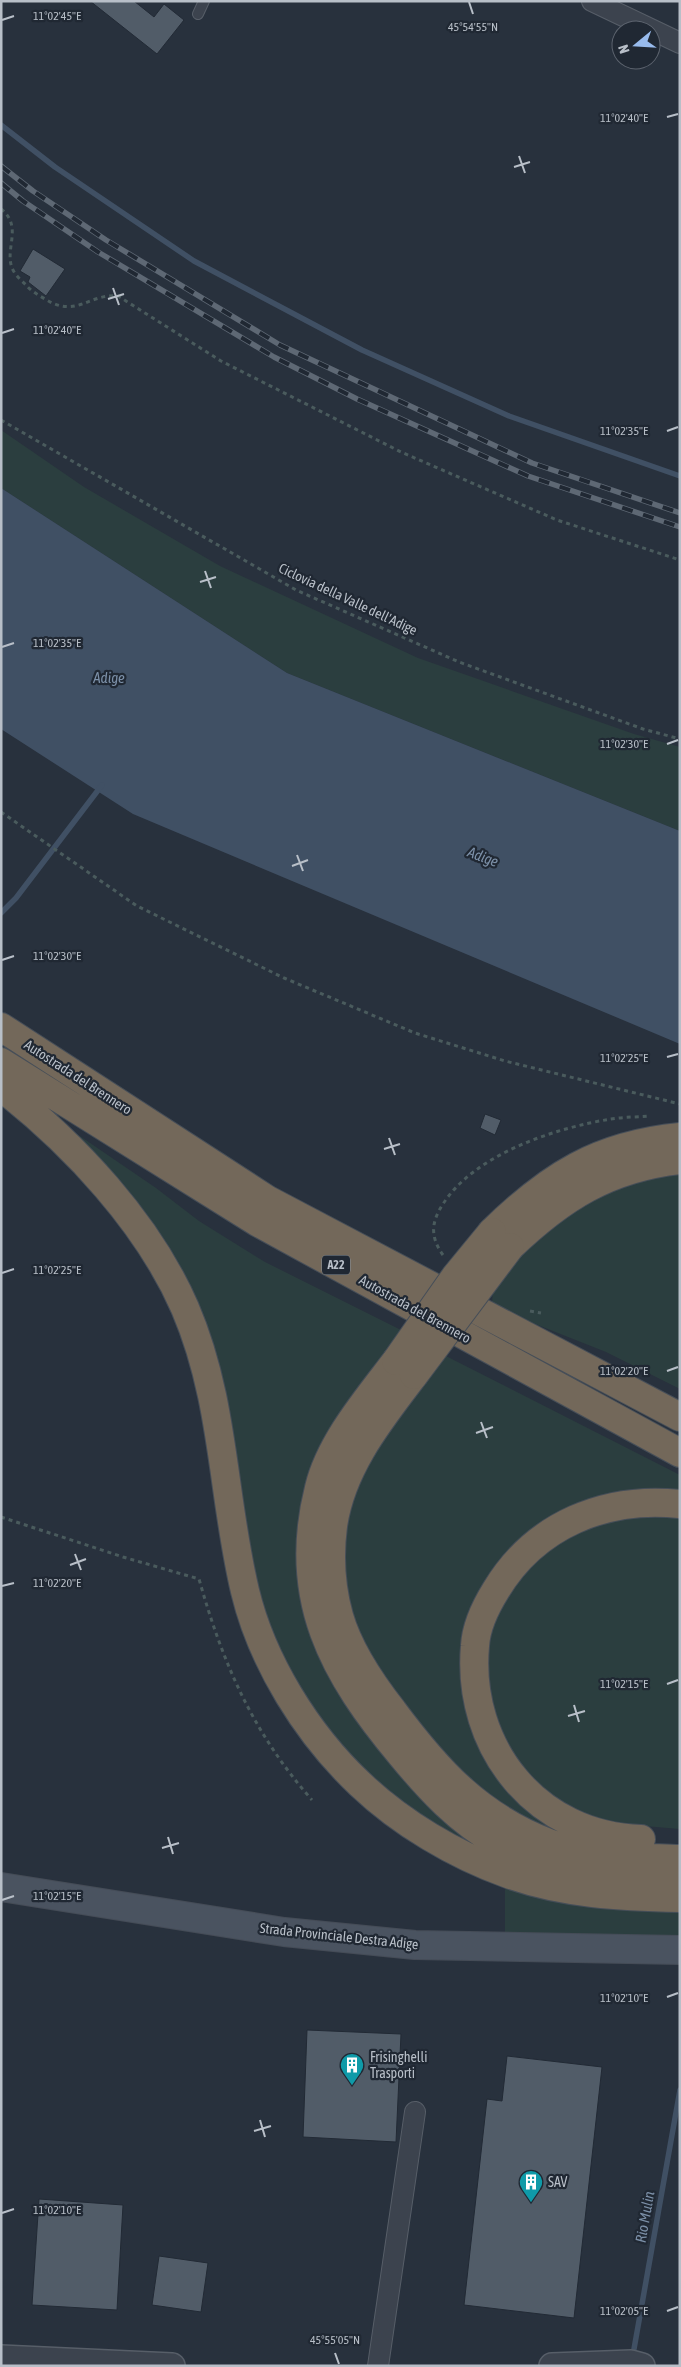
<svg xmlns="http://www.w3.org/2000/svg" width="681" height="2367" font-family="'Asap Condensed',sans-serif">
	<style>
		.green { fill: #2b3e3f }
		.water { fill: #405064 }
		.lines { fill: none; stroke-linecap: round; stroke-linejoin: round }
		.stream { stroke: #405064; stroke-width: 5.5 }
		.building { fill: #515c68; stroke: #222a35 }
		.service-casing { stroke: #575e68; stroke-width: 12 }
		.minor-casing { stroke: #575e68; stroke-width: 22 }
		.tertiary-casing { stroke: #575e68; stroke-width: 28 }
		.secondary-casing { stroke: #454c57; stroke-width: 30 }
		.motorway-casing { stroke: #464e58; stroke-width: 30 }
		.path { stroke: #4a5b5d; stroke-width: 3; stroke-dasharray: 4 4; stroke-linecap: butt }
		.service { stroke: #3c434e; stroke-width: 10 }
		.minor { stroke: #3c434e; stroke-width: 20 }
		.tertiary { stroke: #3c434e; stroke-width: 25 }
		.secondary { stroke: #4a5360; stroke-width: 28 }
		.motorway { stroke: #73685a; stroke-width: 28 }
		.rail-casing { stroke: #5e6874; stroke-width: 5.5 }
		.rail { stroke: #202833; stroke-width: 4; stroke-dasharray: 11; stroke-linecap: butt }
		.motorway-bridge-casing { stroke: #464e58; stroke-width: 30; stroke-linecap: butt }
		.motorway-bridge { stroke: #73685a; stroke-width: 28 }
		.ticks { fill: none; stroke: #b8bfc8; stroke-width: 2 }
		.labels { text-anchor: middle; stroke-width: 4.5; stroke-linejoin: round; paint-order: stroke }
		.shield { fill: #202833; stroke: #8a929b; stroke-width: 1 }
		.shield-label { font-size: 12px; font-weight: bold; fill: #b8bfc8 }
		.street-label { font-size: 14px; fill: #b8bfc8; stroke: #202833 }
		.poi-label { font-size: 14px; fill: #b8bfc8; stroke: #202833; text-anchor: start }
		.water-label { font-size: 15px; font-style: italic; fill: #7c90a8; stroke: #202833 }
		.ticks-label { font-size: 12px; text-anchor: middle; fill: #b8bfc8; stroke: #202833; stroke-width: 4.5; stroke-linejoin: round; paint-order: stroke }
	</style>
	<rect width="100%" height="100%" fill="#28313d"/>
	<path class="green" d="M1 430 84 487 220 566 418 658 634 734 680 747V831L287 673 1 488Z
		M55 1119 156 1188 199 1221 265 1262 401 1330 299 1533 452 1824 491 1858 395 1803 323 1731 264 1625 213 1360Z
		M680 1171V1389L606 1352 492 1307 493 1281 537 1233 605 1187Z
		M442 1354 680 1475V1496L523 1539 466 1690 578 1844 480 1795 410 1717 357 1637 342 1580 347 1507 370 1456Z
		M652 1515H680V1829L595 1822 535 1786 497 1729 485 1659 494 1619 526 1567 567 1537 604 1521Z
		M505 1882 680 1906V1938L505 1937Z"/>
	<path class="water" d="M1 488 287 673 680 831V1044L133 814 1 729Z"/>
	<g class="lines">
		<path class="stream" d="M1 125 55 167 194 261 362 350 509 416 680 476
			M1 913 16 898 102 785
			M634 2349 680 2090"/>
	</g>
	<path class="building" d="M90 1H134L154 17 164 4 184 20 157 54Z
		M33 249 65 269 46 296 28 282 30 277 20 271Z
		M485 1114 501 1120 495 1135 480 1128Z
		M307 2030 401 2034 396 2142 303 2137Z
		M507 2056 602 2067 574 2318 464 2305 487 2099 502 2101Z
		M39 2199 123 2205 117 2310 32 2305Z
		M159 2256 208 2263 201 2312 152 2305Z"/>
	<g class="lines">
		<g class="service-casing">
			<path id="service" d="M198 14 204 1"/>
		</g>
		<g class="minor-casing">
			<path id="minor" d="M592 1 680 43
				M378 2366 415 2112"/>
		</g>
		<g class="tertiary-casing">
			<path id="tertiary" d="M1 2358 172 2366
				M552 2366 631 2363 642 2366"/>
		</g>
		<g class="secondary-casing">
			<path id="secondary" d="M1 1887 284 1932 415 1945 680 1950"/>
		</g>
		<g class="motorway-casing">
			<path id="motorway" d="M1 1027 268 1200 680 1417
				M1 1062 257 1222 680 1453
				M1 1087C74 1144 148 1223 185 1308 225 1401 222 1495 245 1591 262 1662 307 1734 360 1784 401 1823 455 1855 508 1874 563 1894 622 1897 680 1898
				M492 1232C549 1176 598 1145 680 1137
				M510 1247C561 1198 608 1168 680 1160
				M396 1361C368 1398 330 1442 319 1488 291 1598 333 1674 402 1756 430 1790 459 1821 498 1843 555 1874 616 1876 680 1878
				M414 1375C379 1421 341 1468 333 1526 329 1557 331 1587 339 1616 349 1651 371 1683 393 1711 437 1770 478 1816 549 1843 589 1858 637 1857 680 1859
				M641 1839C537 1836 466 1748 475 1646 476 1627 486 1606 496 1590 535 1525 605 1496 680 1504"/>
		</g>
		<path class="path" d="M1 209C24 227 3 250 13 270 16 276 22 281 26 285 31 291 38 295 45 299 77 319 89 293 118 296L221 361 401 452 557 520 680 560
			M1 420 296 590 459 662 643 729 680 739
			M1 812 137 906 284 978 415 1033 505 1061 680 1104
			M443 1255C430 1237 431 1222 443 1204 475 1154 555 1128 611 1119 624 1117 637 1117 649 1116
			M530 1311 541 1313
			M1 1517 123 1557 199 1579C223 1664 253 1733 312 1800"/>
		<use href="#service" class="service"/>
		<use href="#minor" class="minor"/>
		<use href="#tertiary" class="tertiary"/>
		<use href="#secondary" class="secondary"/>
		<use href="#motorway" class="motorway"/>
		<g class="rail-casing">
			<path id="rail" d="M1 166 33 191 106 240 280 345 532 463 680 513
				M1 183 23 201 98 252 274 357 357 399 528 476 680 527"/>
		</g>
		<use href="#rail" class="rail"/>
		<g class="motorway-bridge-casing">
			<path id="motorway-bridge" d="M396 1361 455 1277 492 1232
				M414 1375 510 1247"/>
		</g>
		<use href="#motorway-bridge" class="motorway-bridge"/>
	</g>
	<path class="ticks" d="M469 2 473 14M2 20 14 16M667 117 678 114M519 156 525 173M514 167 530 162M113 288 119 305M108 299 124 294M2 333 14 329M667 431 678 427M205 571 211 588M200 582 216 577M2 647 14 643M667 744 678 740M297 855 303 871M292 866 308 860M2 960 14 956M667 1057 678 1054M389 1138 395 1155M384 1149 400 1144M2 1273 14 1269M667 1371 678 1367M481 1422 487 1438M476 1433 493 1427M75 1554 81 1570M70 1565 86 1559M2 1586 14 1583M667 1684 678 1680M574 1705 579 1722M568 1716 585 1711M168 1837 173 1854M162 1848 179 1843M2 1900 14 1896M667 1997 678 1993M260 2120 265 2137M254 2131 271 2126M2 2213 14 2209M667 2311 678 2307M335 2353 339 2364"/>
	<defs>
		<g id="building-pin" transform="scale(1.25)"><path d="M0 17L-7.5 6A9.5 9.5 0 1 1 7.5 6Z" fill="#0f9aa8" stroke="#202833"/><path d="M-4-6H4V6H1V3H-1V6H-4ZM-2.5-4.3h1.7v1.8h-1.7ZM.8-4.3h1.7v1.8H.8ZM-2.5-1h1.7V.8h-1.7ZM.8-1h1.7V.8H.8Z" fill="#fff"/></g>
	</defs>
	<g fill-rule="evenodd">
		<use href="#building-pin" x="352" y="2065"/>
		<use href="#building-pin" x="531" y="2182"/>
	</g>
	<g class="labels">
		<rect class="shield" x="322" y="1255.5" width="28" height="19" rx="4"/>
		<g class="shield-label">
			<text x="336" y="1269">A22</text>
		</g>
		<g class="street-label">
			<text transform="translate(348 599) rotate(25)" y="5">Ciclovia della Valle dell'Adige</text>
			<text transform="translate(78 1077) rotate(33)" y="5">Autostrada del Brennero</text>
			<text transform="translate(415 1309) rotate(29)" y="5">Autostrada del Brennero</text>
			<text transform="translate(339 1936) rotate(6)" y="5">Strada Provinciale Destra Adige</text>
		</g>
		<g class="poi-label">
			<text x="370" y="2062">Frisinghelli<tspan x="370" dy="16">Trasporti</tspan></text>
			<text x="548" y="2187">SAV</text>
		</g>
		<g class="water-label">
			<text x="109" y="683">Adige</text>
			<text transform="translate(483 857) rotate(21)" y="5">Adige</text>
			<text transform="translate(645 2217) rotate(-80)" y="5">Rio Mulin</text>
		</g>
	</g>
	<g class="ticks-label">
		<text x="57" y="20">11°02'45"E</text>
		<text x="473" y="31">45°54'55"N</text>
		<text x="624" y="122">11°02'40"E</text>
		<text x="57" y="334">11°02'40"E</text>
		<text x="624" y="435">11°02'35"E</text>
		<text x="57" y="647">11°02'35"E</text>
		<text x="624" y="748">11°02'30"E</text>
		<text x="57" y="960">11°02'30"E</text>
		<text x="624" y="1062">11°02'25"E</text>
		<text x="57" y="1274">11°02'25"E</text>
		<text x="624" y="1375">11°02'20"E</text>
		<text x="57" y="1587">11°02'20"E</text>
		<text x="624" y="1688">11°02'15"E</text>
		<text x="57" y="1900">11°02'15"E</text>
		<text x="624" y="2002">11°02'10"E</text>
		<text x="57" y="2214">11°02'10"E</text>
		<text x="624" y="2315">11°02'05"E</text>
		<text x="335" y="2344">45°55'05"N</text>
	</g>
	<rect width="681" height="2367" fill="none" stroke="#b8bfc8" stroke-width="5"/>
	<g transform="translate(636 45) rotate(252)"><circle r="24" fill="#202833" stroke="#5d646f"/>
	<path d="M0-4L9 19L0 12L-9 19Z" fill="#98bbed"/>
	<text y="-8" font-size="14" font-weight="bold" text-anchor="middle" fill="#b8bfc8">N</text>
	</g>
</svg>
